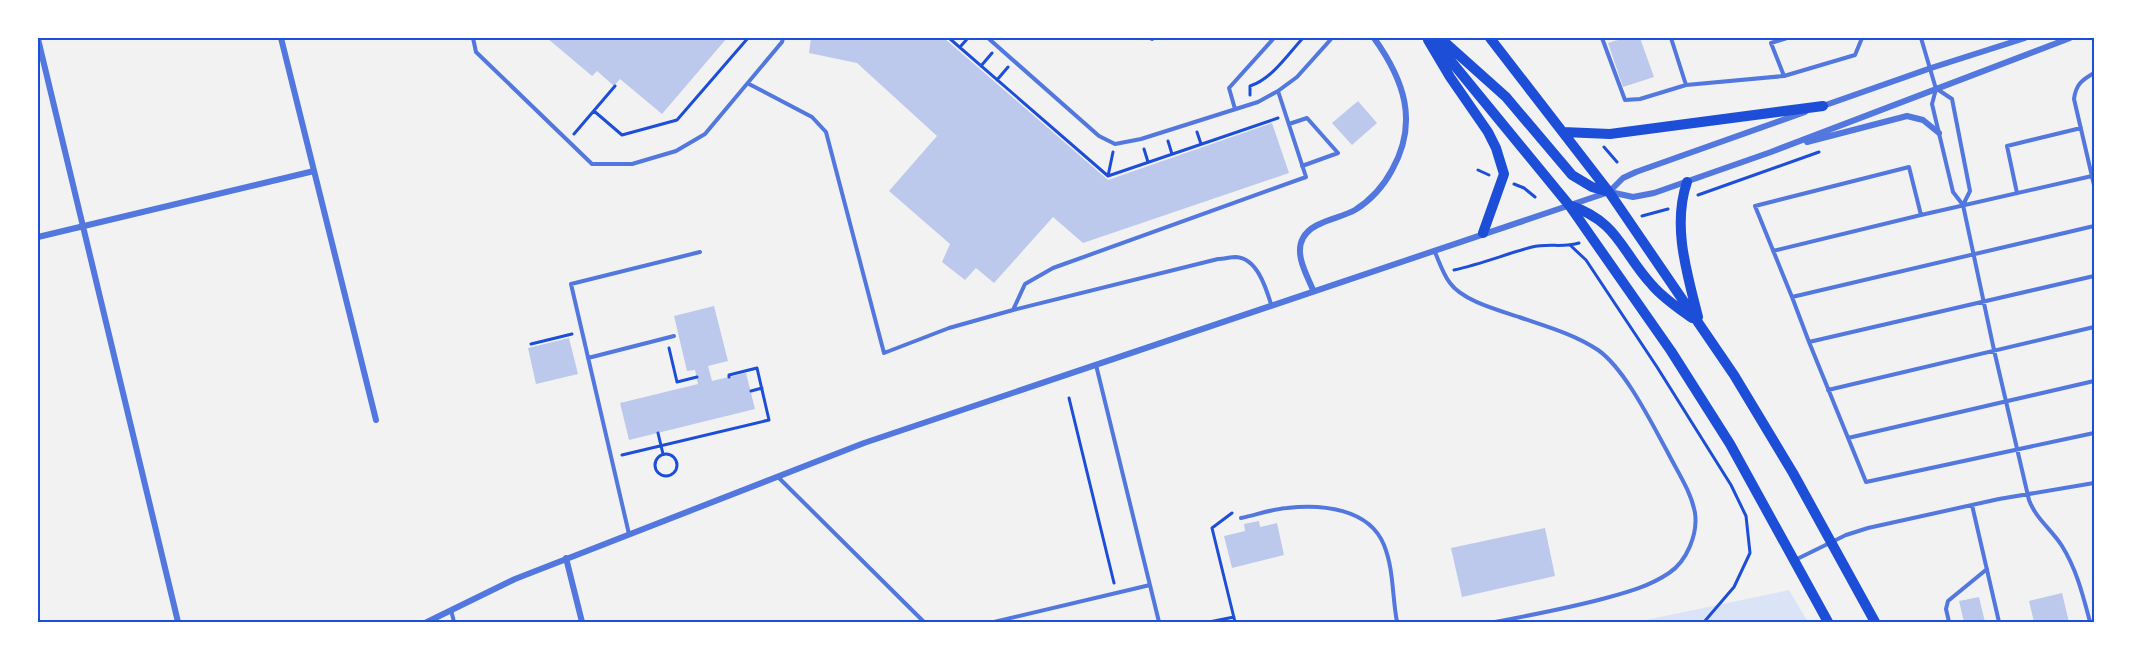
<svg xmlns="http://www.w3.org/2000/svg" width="2132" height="660" font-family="Inter,sans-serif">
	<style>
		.green { fill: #dbe4f7 }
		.building { fill: #bdc9ec }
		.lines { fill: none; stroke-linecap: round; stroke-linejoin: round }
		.path { stroke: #1d4ed8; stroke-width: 3 }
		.service { stroke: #5277de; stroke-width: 4 }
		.minor { stroke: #5277de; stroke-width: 6 }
		.secondary { stroke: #1d4ed8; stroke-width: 10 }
		.neatline { fill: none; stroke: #1d4ed8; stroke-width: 2 }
	</style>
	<rect width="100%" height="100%" fill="#f2f2f2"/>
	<path class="green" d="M1789 590 1808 622H1636Z"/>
	<path class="building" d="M547 38H727L662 114 620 79 614 86 597 71 592 76Z
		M811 38H944L1108 180 1272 123 1289 173 1083 243 1053 217 994 283 976 268 965 280 942 262 950 244 889 191 937 136 857 63 809 53Z
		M1624 38H1640L1654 77 1623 87 1608 43Z
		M1358 101 1377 123 1352 145 1332 123Z
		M714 306 728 361 708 366 712 381 746 373 755 409 629 440 620 403 698 384 695 370 687 371 674 316Z
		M569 338 578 374 536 384 528 348Z
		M1259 521 1260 527 1277 523 1284 555 1232 568 1224 536 1245 531 1244 524Z
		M1545 528 1555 576 1462 597 1451 548Z
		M2062 593 2069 622H2034L2029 601Z
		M1979 597 1985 622H1964L1959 601Z"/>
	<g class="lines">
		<path class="path" d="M949 38 1108 176 1278 118
			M960 47 968 38
			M981 66 992 53
			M997 80 1008 67
			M1250 95V86C1272 79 1288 54 1303 38
			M594 111 622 135 677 120 748 38
			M1197 132 1201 144
			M574 134 615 86
			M1168 141 1172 154
			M1604 147 1617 162
			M1144 149 1148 162
			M1478 170 1489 175
			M1108 176 1113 152
			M1514 184 1524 188 1535 197
			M1698 195 1819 152
			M1642 216 1668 209
			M1570 245 1586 260 1657 367 1731 485 1746 516 1750 553 1734 587 1704 622
			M1454 270C1481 264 1506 254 1532 247 1548 243 1564 248 1579 243
			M531 344 572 334
			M669 348 677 382 697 377
			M751 391 762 388
			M1069 398 1114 583
			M658 433 663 454
			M655 465a11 11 0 1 1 22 0a11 11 0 1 1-22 0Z
			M622 455 769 420 757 368 729 375V377
			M1232 513 1212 528 1235 622
			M1209 622 1234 617"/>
		<path class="service" d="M473 38 476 52 592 164H632L676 151 705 134 782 42 783 38
			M988 38 1099 136 1115 144 1141 139 1258 102 1278 91 1297 77 1332 38
			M1150 38 1152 39
			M1602 38 1625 100 1640 99 1686 85
			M1671 38 1686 85 1784 76
			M1787 38 1771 43 1784 76 1855 55 1862 38
			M1921 38 1936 89 1932 104 1953 192 1963 205 1994 350 2029 500C2036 519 2052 530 2062 546 2077 570 2083 596 2090 622
			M2094 73C2082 80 2076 84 2074 99L2094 185
			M749 84 812 117 826 132 884 353 949 328 1013 310
			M1937 89 1952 99 1970 191 1963 205
			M1235 109 1229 88 1274 38
			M1289 124 1307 118 1338 153 1302 166
			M2092 176 1921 215 1909 167 1755 206 1792 297 2094 226
			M2017 193 2007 146 2081 128
			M1434 250C1439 261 1443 274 1450 283 1463 301 1498 310 1519 317 1545 326 1574 334 1598 350 1625 369 1651 422 1667 451 1677 471 1691 491 1695 513 1698 534 1687 561 1669 573 1650 586 1628 592 1606 598 1569 608 1532 615 1495 622
			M1773 251 1921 215
			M2094 276 1809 342 1866 482 2094 433
			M1792 297 1809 342
			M1271 304C1266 288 1257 258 1236 257 1231 257 1223 259 1218 259L1013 310 1025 284 1053 268 1306 177 1278 91
			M588 358 674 336
			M1096 365 1159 622
			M1828 390 2094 327
			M1848 438 2094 381
			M778 477 924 622
			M1972 505 1999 622
			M1241 518C1256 515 1272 509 1287 508 1321 504 1369 508 1384 545 1394 570 1392 596 1397 622
			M629 534 571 284 700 252
			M1795 560 1846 535 1868 528 1999 499 2094 483
			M451 610 454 622
			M994 622 1150 585
			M1949 622 1946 609 1948 601 1987 569"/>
		<path class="minor" d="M281 38 376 420
			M38 39 178 622
			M1820 107 1931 68 2025 38
			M1807 142 1907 116 1923 120 1939 133
			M1610 192 1633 197 1654 193 1771 152 2070 38
			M38 237 314 171
			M1313 290C1307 275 1294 254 1303 238 1312 221 1339 219 1355 210 1371 200 1383 187 1392 170 1419 122 1404 80 1374 38
			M566 558 582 622
			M427 622 515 579 864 443 1609 192 1623 178 1636 172 1805 112"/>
		<path class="secondary" d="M1432 38 1569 205 1671 351 1730 444 1828 622
			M1440 38 1506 97 1572 175 1592 187 1609 192
			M1490 38 1609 192 1734 375 1793 473 1875 622
			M1428 40 1450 77 1488 132 1496 148 1504 174 1483 233
			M1563 132 1610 134 1823 106
			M1687 182C1672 226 1687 273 1698 317
			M1569 205C1619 222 1620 250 1652 285 1663 298 1678 308 1692 318"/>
	</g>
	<rect width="2132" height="660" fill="none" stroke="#ffffff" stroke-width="78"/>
	<rect x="39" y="39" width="2054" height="582" class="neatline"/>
</svg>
